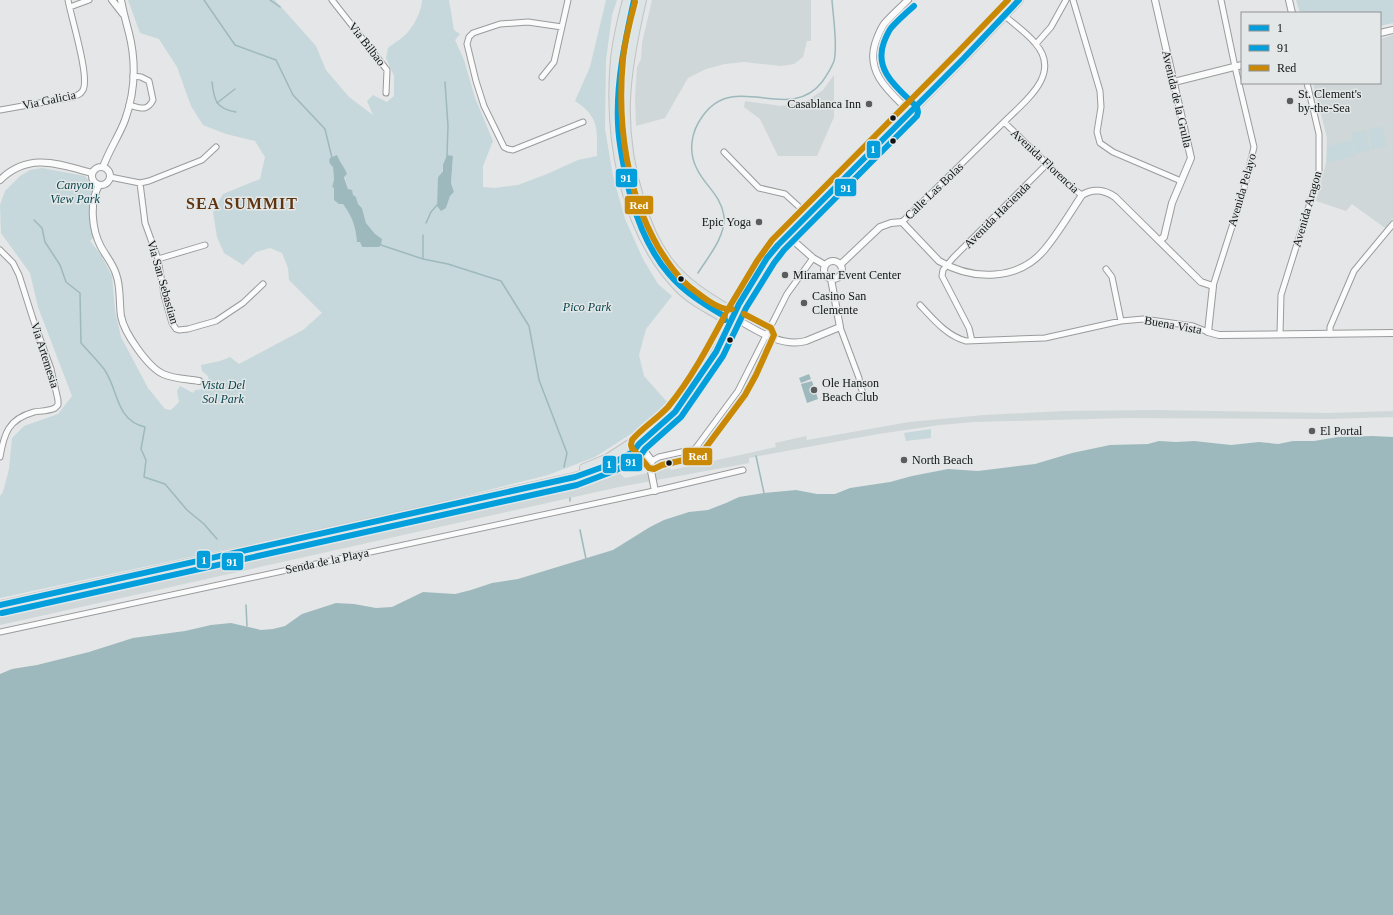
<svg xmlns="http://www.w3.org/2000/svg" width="1393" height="915" font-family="Georgia,serif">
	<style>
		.built { fill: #d0d7d8 }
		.green { fill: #c6d8db; fill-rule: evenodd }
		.water { fill: #9eb9bd }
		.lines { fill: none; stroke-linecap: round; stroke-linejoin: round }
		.stream { stroke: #9eb9bd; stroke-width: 1.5 }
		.minor-casing { stroke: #999b9c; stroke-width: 7 }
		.tertiary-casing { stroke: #999b9c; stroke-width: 8 }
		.primary-casing { stroke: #c1c2c2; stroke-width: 10 }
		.minor { stroke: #fbfbfb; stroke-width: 5 }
		.tertiary { stroke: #fbfbfb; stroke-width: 6 }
		.primary { stroke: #dce4e6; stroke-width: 8 }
		.bus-1-casing { stroke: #e3e7e8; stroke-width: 9 }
		.bus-2-casing { stroke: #e3e7e8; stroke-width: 9 }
		.bus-3-casing { stroke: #e3e7e8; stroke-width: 9 }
		.bus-1 { stroke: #029fdc; stroke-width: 6 }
		.bus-2 { stroke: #029fdc; stroke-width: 6 }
		.bus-3 { stroke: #c98904; stroke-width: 6 }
		.poi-dot { fill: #5b5d5d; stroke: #e3e7e8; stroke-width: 1.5 }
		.bus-dot { fill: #111313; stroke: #e3e7e8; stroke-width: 1.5 }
		.labels { text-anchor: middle; stroke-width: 3; stroke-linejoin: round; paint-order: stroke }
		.street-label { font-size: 12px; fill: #111313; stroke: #e3e7e8 }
		.poi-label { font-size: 12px; fill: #111313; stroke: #e3e7e8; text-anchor: start }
		.park-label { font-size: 12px; font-style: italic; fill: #06434a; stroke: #e3e7e8 }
		.district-label { font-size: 16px; font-weight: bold; letter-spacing: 1px; fill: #5f330e; stroke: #e3e7e8 }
		.line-badge { stroke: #e3e7e8; stroke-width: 1.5 }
		.badge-label { font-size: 11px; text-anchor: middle; font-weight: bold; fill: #fff }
	</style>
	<rect width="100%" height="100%" fill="#e4e6e7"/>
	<path class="built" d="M652 0H811V41H807L803 57 794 64 781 66 744 62 725 64 706 69 688 78 665 118 636 126 635 97 637 67 641 59 642 43Z
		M1393 35V218L1385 228 1352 204 1346 211 1316 201 1326 163 1327 138 1313 83H1380V39Z
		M834 75V117L817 156H778L760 119 744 107 745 101 781 106 793 104 808 100 823 90Z
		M1156 410 1329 413 1393 411V417L1329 419 1128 418 974 422 940 425 878 434 759 456 749 458V463L619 487 0 625V616L533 497 617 471 625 478 670 468 671 470 776 447 775 443 806 436 807 440 909 422 984 415 1063 411Z"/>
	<path class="green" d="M128 0H275L316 46 326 70 349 97 373 115 367 101 373 95 387 102 394 96V76L386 58 388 48C394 43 403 38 408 32 414 25 422 10 422 0H449L454 30 460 34 455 40 464 60 475 98 493 141 483 166V187L494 188 518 185 547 174 578 160 597 156C597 130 600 117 575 101L590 67 606 0H617L612 15 606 60 605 129 613 176 625 219 643 259 658 284 672 296 646 329 639 355 644 376 668 403 637 430 595 457 548 475 437 503 333 526 0 598V496L3 492 9 469 12 438 24 426 58 414 72 396 38 307 30 273 1 233 0 205 5 191 20 176 30 170 42 168 85 176 94 187 90 209 94 237 90 241 101 255 112 276 115 311 121 337 148 388 165 409 171 410 179 402 177 391 180 386 193 393 195 390 205 389 209 383 208 376 202 371 201 365 220 361 230 357 239 364 303 330 322 313 289 280 288 268 282 253 270 248 256 252 243 265 224 253 217 237 213 212 223 194 260 179 265 157 255 141 226 134 203 125 191 106 177 67 159 39 140 33ZM453 156 451 183 454 192 450 196 446 208 438 184V177ZM333 166C337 170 343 174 345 178 348 186 347 193 356 197L358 204 362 208 366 223 375 235 379 247H362L360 242 357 241C355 229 354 213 343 204 341 202 337 201 334 200V188L332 187 334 180Z
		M1296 0H1393V23L1380 26V13H1300Z
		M1382 126 1387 146 1372 150 1368 129Z
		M1366 130 1370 150 1355 154 1351 133Z
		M1351 140 1355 156 1327 163 1328 146Z
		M931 429V438L906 441 904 433Z"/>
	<path class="water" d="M337 155C340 163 344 166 347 174L344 177 348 189 352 190 353 195 356 197 358 204 362 208 366 223 375 234 382 239 381 245 379 247H362L360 242H357C355 225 353 218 343 204H339L334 200V188L332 187 334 180 333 167C330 164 328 162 330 158Z
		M447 155 453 156 451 183 454 192 450 196 446 208 441 211 437 206 438 177 443 171V165Z
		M809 374 811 379 801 383 799 378Z
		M812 381 818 399 807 403 801 384Z
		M1372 436 1393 437V915H0V674L12 669 37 665 89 652 133 638 185 631 211 625 231 623 261 630 273 629 285 626 302 614 336 603 354 604 376 608 392 607 423 592 455 594 471 590 492 583 518 579 613 550 650 527 664 520 689 512 708 510 726 503 739 497 764 493 796 490 817 494H835L850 488 890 482 912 476 948 469 978 471 1035 464 1072 453 1110 445 1148 444 1159 441 1176 442 1194 441 1231 445 1259 442 1278 444 1293 441H1314L1338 437Z"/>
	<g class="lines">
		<path class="stream" d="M204 0 235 45 276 60 293 95 325 129 332 158
			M270 0 280 7
			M212 82C214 100 216 109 236 112
			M445 82 448 126 447 156
			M217 103 235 89
			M34 220 42 228 45 242 60 265 66 282 80 293 81 343C88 351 97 360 104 369 119 390 115 420 145 427L141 449 146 460 144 477 165 484 187 510 204 524 217 539
			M426 223 431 212 437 205
			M381 245 423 259 448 264 501 281 529 326 539 380 567 453 564 467
			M423 259V235
			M698 273C708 257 726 236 724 216 721 195 705 186 697 169 688 152 691 132 702 117 734 69 788 125 822 82 827 75 831 69 834 61 838 46 833 16 832 0
			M756 456 764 493
			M568 488V491
			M570 498V501
			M580 530 586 559
			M246 605 247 626"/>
		<g class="minor-casing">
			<path id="minor" d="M332 0 387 70 386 93
				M1073 0 1100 91 1101 107 1097 132 1100 143 1113 152 1181 181
				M70 7 89 0
				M1005 16C1015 25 1027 33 1035 43 1063 74 1024 102 1004 122L1072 188 1082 195
				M562 27 528 22 500 24 473 33 469 37 467 44 476 81 484 106 504 147 508 149 513 150 583 122
				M1036 44 1051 27 1066 0
				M542 77 554 62 568 0
				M129 105C140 108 147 112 153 100L149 81 141 77 133 76
				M0 110 73 97C78 95 81 94 83 90 90 77 71 17 68 0
				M724 152 759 188 785 194 808 215
				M110 177 140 183 149 181 202 160 216 147
				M140 183 145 223 158 259 164 295 172 323 176 329 179 330 188 329 216 321 243 303 263 284
				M902 222 1004 122
				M0 250 13 263 19 275 33 319 51 369 58 400V405L55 408C49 411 41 411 34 412 8 419 4 434 0 457
				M158 259 205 245
				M1106 269 1112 277 1121 321
				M1213 286 1244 189 1254 147 1235 67 1221 0
				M920 305C933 319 947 336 966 341L1045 338 1121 321 1143 319 1193 326 1208 332
				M840 327 859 378 860 385 864 396
				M1280 334 1281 295 1319 174V134L1307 83
				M1330 334V327L1354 271 1393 224
				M972 341 969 328 942 276 943 270 953 258 1047 164
				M652 461 659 457 695 449 738 391 787 294 813 258
				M0 632 663 489 743 470"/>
		</g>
		<g class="tertiary-casing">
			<path id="tertiary" d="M112 0 123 14
				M908 0C900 8 891 16 884 24 880 30 877 38 875 44 866 74 891 93 910 112
				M1155 0 1191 158 1172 203 1164 237 1160 240
				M1289 0 1292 13
				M1380 33 1393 30
				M1174 82 1242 65
				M92 176a9 9 0 1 1 18 0a9 9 0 1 1-18 0Z
				M103 167C109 150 119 136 125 120 135 92 136 61 129 33 126 22 123 11 121 0
				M0 180C29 152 58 164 92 173
				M99 185C89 203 92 230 101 247 106 256 113 264 116 274 121 287 119 302 121 316 124 333 148 367 163 374 174 379 188 379 199 381
				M787 235 813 258 825 265
				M824 270a9 9 0 1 1 18 0a9 9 0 1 1-18 0Z
				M841 264 880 227 891 223 902 222 939 261C973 281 1019 281 1045 249 1059 232 1070 213 1082 195 1093 188 1105 190 1115 197L1201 282 1213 286 1208 332 1219 335 1393 333
				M733 317C755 329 780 348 806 341L840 327 831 279
				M639 444 652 461 650 466 655 491"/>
		</g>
		<g class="primary-casing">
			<path id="primary" d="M627 0C622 19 617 40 615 59 608 135 623 228 676 285 688 299 705 307 720 316L726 318 733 317
				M642 0C625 72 617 127 640 200 646 222 655 244 669 262 686 284 708 297 731 311L733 317
				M584 468 608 458 631 443 639 444
				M0 605 575 477 611 464 633 452 639 444 675 412 716 352 739 304 767 258 778 245 964 58 1019 0"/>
		</g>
		<use href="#minor" class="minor"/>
		<use href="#tertiary" class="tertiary"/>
		<use href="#primary" class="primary"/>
		<g class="bus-1-casing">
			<path id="bus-1" d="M0 605 575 477 611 464 633 452 639 444 675 412 716 352 739 304 767 258 778 245 964 58 1019 0"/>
		</g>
		<g class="bus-2-casing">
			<path id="bus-2" d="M634 0C625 41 616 82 618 124 619 149 625 174 631 198 639 226 650 252 669 274 684 292 704 304 724 316L725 320
				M2 613 577 485 614 471 638 459 645 449 681 417 723 356 746 308 774 263 784 250 917 116 918 112 917 107C899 89 873 71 884 42 886 37 888 32 891 28 898 20 906 13 914 6"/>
		</g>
		<g class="bus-3-casing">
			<path id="bus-3" d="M635 2C630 21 625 39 623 59 617 122 626 191 658 247 668 263 679 280 695 291 704 298 720 311 732 309
				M727 311 757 261 772 240 958 52 1008 0
				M725 315C708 347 691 379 668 407 657 419 642 428 632 440L631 445 632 448 649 468 654 469 662 465 697 457 701 454 745 395 756 375 774 335 771 328 744 314"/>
		</g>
		<use href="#bus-1" class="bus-1"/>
		<use href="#bus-2" class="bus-2"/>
		<use href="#bus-3" class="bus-3"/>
	</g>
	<g class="poi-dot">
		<circle cx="1290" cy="101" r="4"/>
		<circle cx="869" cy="104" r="4"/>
		<circle cx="759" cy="222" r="4"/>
		<circle cx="785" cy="275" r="4"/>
		<circle cx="804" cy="303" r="4"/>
		<circle cx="814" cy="390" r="4"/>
		<circle cx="1312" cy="431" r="4"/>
		<circle cx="904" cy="460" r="4"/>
	</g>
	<g class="bus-dot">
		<circle cx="893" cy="118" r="3.5"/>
		<circle cx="893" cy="141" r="3.5"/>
		<circle cx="681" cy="279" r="3.5"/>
		<circle cx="730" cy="340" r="3.5"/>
		<circle cx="669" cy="463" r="3.5"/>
	</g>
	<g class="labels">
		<g class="street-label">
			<text transform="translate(367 44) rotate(52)" y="4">Via Bilbao</text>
			<text transform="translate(1177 99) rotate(77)" y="4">Avenida de la Grulla</text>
			<text transform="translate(49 100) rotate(-12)" y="4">Via Galicia</text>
			<text transform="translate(1045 161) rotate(43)" y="4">Avenida Florencia</text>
			<text transform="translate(1242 190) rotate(-74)" y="4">Avenida Pelayo</text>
			<text transform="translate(934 191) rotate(-44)" y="4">Calle Las Bolas</text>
			<text transform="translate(1307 209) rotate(-74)" y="4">Avenida Aragon</text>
			<text transform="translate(997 215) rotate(-45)" y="4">Avenida Hacienda</text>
			<text transform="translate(163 282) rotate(74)" y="4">Via San Sebastian</text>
			<text transform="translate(1173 325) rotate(10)" y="4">Buena Vista</text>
			<text transform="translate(45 355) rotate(72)" y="4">Via Artemesia</text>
			<text transform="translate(327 561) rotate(-12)" y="4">Senda de la Playa</text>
		</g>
		<g class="poi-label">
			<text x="1298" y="98">St. Clement's<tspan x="1298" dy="14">by-the-Sea</tspan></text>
			<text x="861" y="108" text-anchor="end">Casablanca Inn</text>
			<text x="751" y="226" text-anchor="end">Epic Yoga</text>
			<text x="793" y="279">Miramar Event Center</text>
			<text x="812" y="300">Casino San<tspan x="812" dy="14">Clemente</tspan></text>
			<text x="822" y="387">Ole Hanson<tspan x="822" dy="14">Beach Club</tspan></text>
			<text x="1320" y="435">El Portal</text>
			<text x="912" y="464">North Beach</text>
		</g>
		<g class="park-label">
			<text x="75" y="189">Canyon<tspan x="75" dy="14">View Park</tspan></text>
			<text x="587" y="311">Pico Park</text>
			<text x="223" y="389">Vista Del<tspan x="223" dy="14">Sol Park</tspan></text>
		</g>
		<g class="district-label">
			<text x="242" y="209">SEA SUMMIT</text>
		</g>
	</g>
	<g class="line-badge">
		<rect x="866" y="140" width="15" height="19" rx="4" fill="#029fdc"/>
		<rect x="615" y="168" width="23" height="20" rx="4" fill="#029fdc"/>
		<rect x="834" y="178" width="23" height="19" rx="4" fill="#029fdc"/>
		<rect x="624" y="195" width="30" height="20" rx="4" fill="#c98904"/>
		<rect x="682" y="447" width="31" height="19" rx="4" fill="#c98904"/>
		<rect x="620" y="453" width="23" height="19" rx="4" fill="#029fdc"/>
		<rect x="602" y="455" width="15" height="19" rx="4" fill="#029fdc"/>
		<rect x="196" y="550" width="15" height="19" rx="4" fill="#029fdc"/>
		<rect x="221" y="552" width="23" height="19" rx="4" fill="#029fdc"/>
	</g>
	<g class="badge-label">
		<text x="873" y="153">1</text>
		<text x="626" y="182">91</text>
		<text x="846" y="192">91</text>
		<text x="639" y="209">Red</text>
		<text x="698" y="460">Red</text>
		<text x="631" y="466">91</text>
		<text x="609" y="468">1</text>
		<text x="204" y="564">1</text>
		<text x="232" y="566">91</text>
	</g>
	<rect x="1241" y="12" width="140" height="72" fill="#e3e7e8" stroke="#8f9293"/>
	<rect x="1249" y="25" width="20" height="6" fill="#029fdc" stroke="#8f9293"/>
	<text x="1277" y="32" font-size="12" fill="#111313">1</text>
	<rect x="1249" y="45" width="20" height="6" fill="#029fdc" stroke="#8f9293"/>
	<text x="1277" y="52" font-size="12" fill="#111313">91</text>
	<rect x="1249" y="65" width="20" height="6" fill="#c98904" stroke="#8f9293"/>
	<text x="1277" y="72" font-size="12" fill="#111313">Red</text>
</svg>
